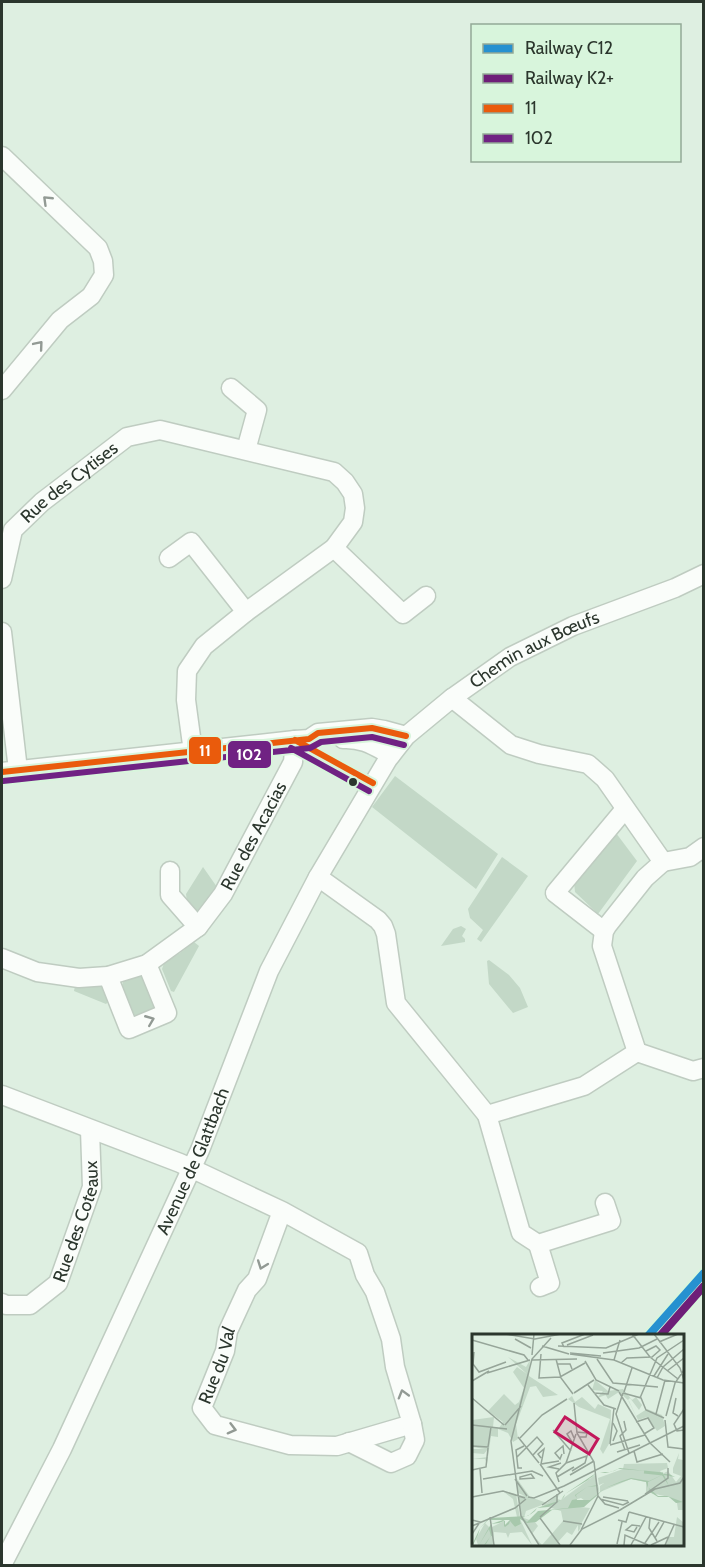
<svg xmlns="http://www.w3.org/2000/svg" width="705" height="1567" font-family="Cabin,sans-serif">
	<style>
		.green { fill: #c3d8c7 }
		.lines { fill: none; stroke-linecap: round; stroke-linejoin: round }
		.minor-casing { stroke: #bfccc1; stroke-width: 21 }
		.minor { stroke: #fafdfa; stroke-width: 18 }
		.bus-1-casing { stroke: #d8f5dc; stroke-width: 10 }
		.bus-2-casing { stroke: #d8f5dc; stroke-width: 10 }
		.bus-1 { stroke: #ea5b0c; stroke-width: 6 }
		.bus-2 { stroke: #702283; stroke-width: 6 }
		.rail-1-casing { stroke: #d8f5dc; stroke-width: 12 }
		.rail-2-casing { stroke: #d8f5dc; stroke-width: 12 }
		.rail-1 { stroke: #2691d0; stroke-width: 8 }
		.rail-2 { stroke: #6e1e78; stroke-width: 8 }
		.oneway { stroke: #929a94 }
		.bus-dot { fill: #2b362d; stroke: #d8f5dc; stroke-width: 2 }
		.labels { text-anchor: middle; stroke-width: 6; stroke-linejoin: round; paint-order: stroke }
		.street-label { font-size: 18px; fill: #2b362d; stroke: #d8f5dc }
		.inset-river { fill: none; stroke: #a7c8ac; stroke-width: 3 }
		.inset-road { fill: none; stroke: #96a599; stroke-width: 1.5 }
		.view { fill: #c2185b; fill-opacity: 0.15; stroke: #c2185b; stroke-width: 3 }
		.inset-edge { fill: none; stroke: #2b362d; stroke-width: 3 }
		.line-badge { stroke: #d8f5dc; stroke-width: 2 }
		.badge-label { font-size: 16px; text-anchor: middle; font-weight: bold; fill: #fff }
	</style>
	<rect width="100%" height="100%" fill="#deefe1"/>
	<path class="green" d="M395 776 498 854 476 889 372 807Z
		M616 833 637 861 598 914 575 892 574 882Z
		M502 857 528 876 481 942 477 939 483 930 470 918 468 909Z
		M203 867 217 887 203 909 194 911 187 902 186 894Z
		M461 926 466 929 462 936 465 939V942L441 946 453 929Z
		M194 942 199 946 174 992 171 991 162 969 164 963 180 953Z
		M489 960 509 975 520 988 528 1007 513 1013 489 984 487 961Z
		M141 974 146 976 156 1010 137 1017 133 1015 122 985 124 980Z
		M75 986 101 987 106 988 109 1001 106 1004 74 991Z"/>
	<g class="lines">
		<g class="minor-casing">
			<g id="minor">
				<path d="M2 156 98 248 103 261 104 275 91 296 60 320 2 390"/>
				<path d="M231 388 257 410 246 450"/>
				<path d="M334 548 403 614 426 596"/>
				<path d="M169 558 191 542 246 612"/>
				<path id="s1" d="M2 579 13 530 42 502 127 437 160 430 334 472 345 482 353 494 355 508 353 522 334 548 246 612 204 646 187 671 186 700 193 752"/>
				<path d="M2 632 18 770"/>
				<path d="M343 739C363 738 374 746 391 755"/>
				<path d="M2 772 295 740 309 739 318 733 372 728 384 730 406 736"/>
				<path d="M663 862 690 857 704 847"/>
				<path d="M170 871V895L198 927"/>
				<path d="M318 877 378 920 383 926 386 934 396 1003 487 1115 584 1086 637 1052 602 946 604 931 607 926 645 878 663 862 605 779 588 764 539 754 511 745 452 698"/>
				<path d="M604 931 555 893 625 809"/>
				<path id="s2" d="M2 958 37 972 79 978 108 976 147 964 198 927 223 894 293 762 295 740"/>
				<path d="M108 976 129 1029 167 1013 147 964"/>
				<path d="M637 1052 693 1071 704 1068"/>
				<path id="s3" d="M2 1095 180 1163 282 1211 358 1253 365 1275 375 1292 391 1339 395 1367 412 1424 337 1446 290 1445 215 1425 202 1408 225 1351 228 1331 247 1290 257 1279 282 1211"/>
				<path d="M487 1115 521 1233 538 1244 611 1221 605 1203"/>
				<path d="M538 1244 550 1283 540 1287"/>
				<path id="s4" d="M2 1303 6 1305H30L58 1283 92 1187 90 1130"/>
				<path d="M349 1442 391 1463 407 1456 415 1440 412 1424"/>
				<path id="s5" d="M2 1565 62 1449 200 1150 269 971 318 877 388 759 406 736 452 698 510 657 573 626 675 588 704 574"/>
			</g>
		</g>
		<use href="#minor" class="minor"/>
		<g class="bus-1-casing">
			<path id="bus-1" d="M295 740 373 783
				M2 772 309 739 318 733 372 728 406 736"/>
		</g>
		<g class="bus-2-casing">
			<path id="bus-2" d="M291 748 369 791
				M3 781 310 748 321 742 372 737 404 745"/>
		</g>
		<use href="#bus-1" class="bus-1"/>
		<use href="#bus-2" class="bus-2"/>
		<g class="rail-1-casing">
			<path id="rail-1" d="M648 1336 704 1273"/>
		</g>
		<g class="rail-2-casing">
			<path id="rail-2" d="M660 1336 704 1286"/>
		</g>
		<use href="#rail-1" class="rail-1"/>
		<use href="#rail-2" class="rail-2"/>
	</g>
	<defs><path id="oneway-chevron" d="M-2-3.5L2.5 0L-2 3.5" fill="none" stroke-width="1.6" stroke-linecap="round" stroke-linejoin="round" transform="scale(1.5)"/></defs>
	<g class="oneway">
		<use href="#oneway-chevron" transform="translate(47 200) rotate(-136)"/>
		<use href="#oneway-chevron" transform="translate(39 345) rotate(-50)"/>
		<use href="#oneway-chevron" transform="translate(150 1020) rotate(-22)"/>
		<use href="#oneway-chevron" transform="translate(262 1265) rotate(110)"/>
		<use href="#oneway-chevron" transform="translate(403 1394) rotate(-106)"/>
		<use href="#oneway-chevron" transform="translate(232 1429) rotate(15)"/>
	</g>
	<circle class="bus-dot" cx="353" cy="782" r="5"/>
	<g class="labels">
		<g class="street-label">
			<text dy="6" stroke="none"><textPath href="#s1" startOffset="124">Rue des Cytises</textPath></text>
			<text dy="6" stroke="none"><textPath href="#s5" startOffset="1080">Chemin aux Bœufs</textPath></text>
			<text dy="6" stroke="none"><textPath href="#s2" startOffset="320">Rue des Acacias</textPath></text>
			<text dy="6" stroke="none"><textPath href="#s5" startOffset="447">Avenue de Glattbach</textPath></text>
			<text dy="6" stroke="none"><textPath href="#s4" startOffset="129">Rue des Coteaux</textPath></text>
			<text dy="6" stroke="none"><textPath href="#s3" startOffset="840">Rue du Val</textPath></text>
		</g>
	</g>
	<g transform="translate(472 1334)">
		<rect width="212" height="212" fill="#deefe1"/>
		<path d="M36 23 54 33 58 26 57 42 86 61 71 63 64 52 58 53 44 90 46 105 41 108 36 99 26 95V103L19 102 15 130 13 125H0L16 123V115L12 120 0 119V115H13L0 113V86L22 83 21 93 27 94 31 88 16 77 32 60 43 71 47 68 52 54 41 38 45 33 55 40ZM123 46 136 57 151 55 160 66 164 63 170 71 167 76 158 64 156 66 164 82 175 75 190 81 193 92 185 97 175 83 166 86 157 67 147 58 136 65 132 58 134 61 125 64 131 57 120 56ZM100 62 103 68 110 63 123 75 126 70 139 76 138 108 131 120 128 115 138 85 107 73 96 65ZM207 119 206 125 211 126V176H206L205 169 197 163 174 158V148L159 145 128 158V152L132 149 127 151 126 144 151 135 152 130 195 129 196 134 188 137 190 140 196 137 204 148 209 142 201 139V134ZM123 141 127 155 126 160 125 162 116 169 109 164 102 166 98 172 118 174 109 190 114 192 109 191 108 195 106 198V191L100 201 95 198 86 208 89 211H68L49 183 46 161 53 162 46 159 43 142 58 163 75 169 88 159 85 165 89 166ZM70 171 89 177 91 187 70 211 60 200 66 192 63 188 52 184 54 177ZM32 158 44 160 48 184 39 186 43 193 49 190 48 185 60 211 50 198 38 199 36 204 34 199 22 198 21 211H6L4 205 13 189 18 194 32 187V192L38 186 34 183H45L41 165ZM205 183 211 188V211H193L197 203H202Z" fill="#c3d8c7" fill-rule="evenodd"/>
		<path d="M148 134 174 137 148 135H146L142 137 138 138 133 139 128 138 124 139 120 143 118 144 116 146 93 160 92 163 89 166 76 173 65 174 63 177 59 180 55 182 50 183 49 184 52 185 55 188 66 177 96 174 100 166 105 165 103 161 115 153 125 151 126 152 115 153 104 161 105 166H118L133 154 150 147 159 144 177 147 192 140H197L203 143 205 149 203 143 192 141 197 152 195 162 211 168 204 169 197 163H186L178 158 177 154 186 162H195L197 152 190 141 176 148V154L174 148 159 145 133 154 112 173 80 176 64 188 55 189 48 185 49 190 43 193 38 187 37 190 33 193 32 192V187L27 189 19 190 21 201 18 203 14 210 12 211 18 203 19 202 17 195 7 211 19 190 31 186 33 187V191L38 186H19L17 185 8 194 6 201 1 211H0L8 194 17 184 56 182 65 174 89 166 93 160 124 139 128 138H139Z" fill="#a7c8ac"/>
		<path class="inset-river" d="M172 138 191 140"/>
		<path class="inset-road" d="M33 0 63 5 89 0M160 0 178 23 206 45M182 0 208 34 212 46M43 5 59 14M0 6 52 21 56 26M187 8 206 0M95 11 121 1M70 12 97 20M86 12 134 14 167 0M92 13 90 9 113 0M2 18 1 30 7 38 34 28M98 19 129 22M131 19 167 14 185 5M69 20 67 44 88 43 113 29M98 20 142 26 191 46 212 49M60 21 62 0M84 25 89 44 101 60M125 25 141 49 186 53M60 26 105 25M142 26 148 6M113 27 124 46 147 57M149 29 155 24 180 23 188 16 184 12 174 17M85 30H98L100 35M195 37 212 24M15 39 58 26M182 42 196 20M185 44 191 33 212 15M0 47 17 37M116 51 132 71 144 75M147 58 178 109M152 58 160 34M102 59 122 46M122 59 136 60 138 53M151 59 144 80 157 119M151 59 169 64 174 76 192 84M0 64 32 91M168 64 185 24 212 6M204 64 201 79 206 82M102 69 105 99 122 128 123 136M212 75 202 90 205 97 212 96M184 80 193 46M194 82 203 49 212 36M193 86 196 113 212 115M152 87 154 96 148 102 153 116M164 88 176 84 182 94 172 100M141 89 145 97 141 107M0 91 35 95M33 91 49 72M81 96 99 117M104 98 115 99 114 103H107M46 103 67 129M48 104 70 81 95 65M100 108 95 100 99 97 102 104M178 109 198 128M138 110 142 74M138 111 173 101M0 112 16 113 19 93M162 117 165 128 191 120M145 118 168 111M90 120 88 125 83 119 91 112 92 120M45 123 65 103 71 110 61 121M69 124 66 120 72 115 69 130 87 127M94 129 115 122 113 129 100 137M68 130 88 159M50 134H46L44 116 52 112M8 135 10 159M87 135 77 133 89 129M0 136 14 133 16 114M123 136 126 162 133 170 147 174M59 140 62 144 48 145V143ZM98 141 122 127M85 143 102 133M11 145 60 137 71 142M43 145 55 162M87 148 84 139 94 129 104 100M173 160 196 144V134M0 163 31 157 53 164M56 163 62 164 92 152 212 92M131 163 156 167M128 165 151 171 157 168M70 171 91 157M148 176 183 155 208 149 212 143M157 178 212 193M18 183 22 211M68 183 85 168V160M68 184 88 211M178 184 177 194 185 207M0 186 8 188 0 200M146 186 154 188 157 178M91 187 110 190M0 192 43 174 54 165M165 193 162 198 154 196 160 191 168 192M109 196 126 162M183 204 192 188M173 209 187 188M145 210 150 188M67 211 49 182 39 107 60 25 79 4M98 211 110 195 150 175M152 211 153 201 176 211M159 211 174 183M179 211 196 203M193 211 202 191"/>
		<path class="view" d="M93 83 126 105 117 120 83 98Z"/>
		<rect width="212" height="212" class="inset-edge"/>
	</g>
	<g class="line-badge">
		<rect x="188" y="736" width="34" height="29" rx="6" fill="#ea5b0c"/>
		<rect x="227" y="740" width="45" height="29" rx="6" fill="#702283"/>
	</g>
	<g class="badge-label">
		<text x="205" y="756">11</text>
		<text x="249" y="760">102</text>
	</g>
	<rect width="705" height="1567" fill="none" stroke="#2b362d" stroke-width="6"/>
	<rect x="471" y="24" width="210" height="138" fill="#d8f5dc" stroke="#93a996" stroke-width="1.5"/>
	<rect x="483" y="44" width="30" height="9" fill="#2691d0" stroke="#93a996" stroke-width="1.5"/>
	<text x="525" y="54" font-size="18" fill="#2b362d">Railway C12</text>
	<rect x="483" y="74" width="30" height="9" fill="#6e1e78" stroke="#93a996" stroke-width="1.5"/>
	<text x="525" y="84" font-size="18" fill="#2b362d">Railway K2+</text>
	<rect x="483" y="104" width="30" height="9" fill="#ea5b0c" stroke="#93a996" stroke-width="1.5"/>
	<text x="525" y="114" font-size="18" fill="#2b362d">11</text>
	<rect x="483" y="134" width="30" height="9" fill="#702283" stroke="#93a996" stroke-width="1.5"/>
	<text x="525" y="144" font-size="18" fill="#2b362d">102</text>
</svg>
